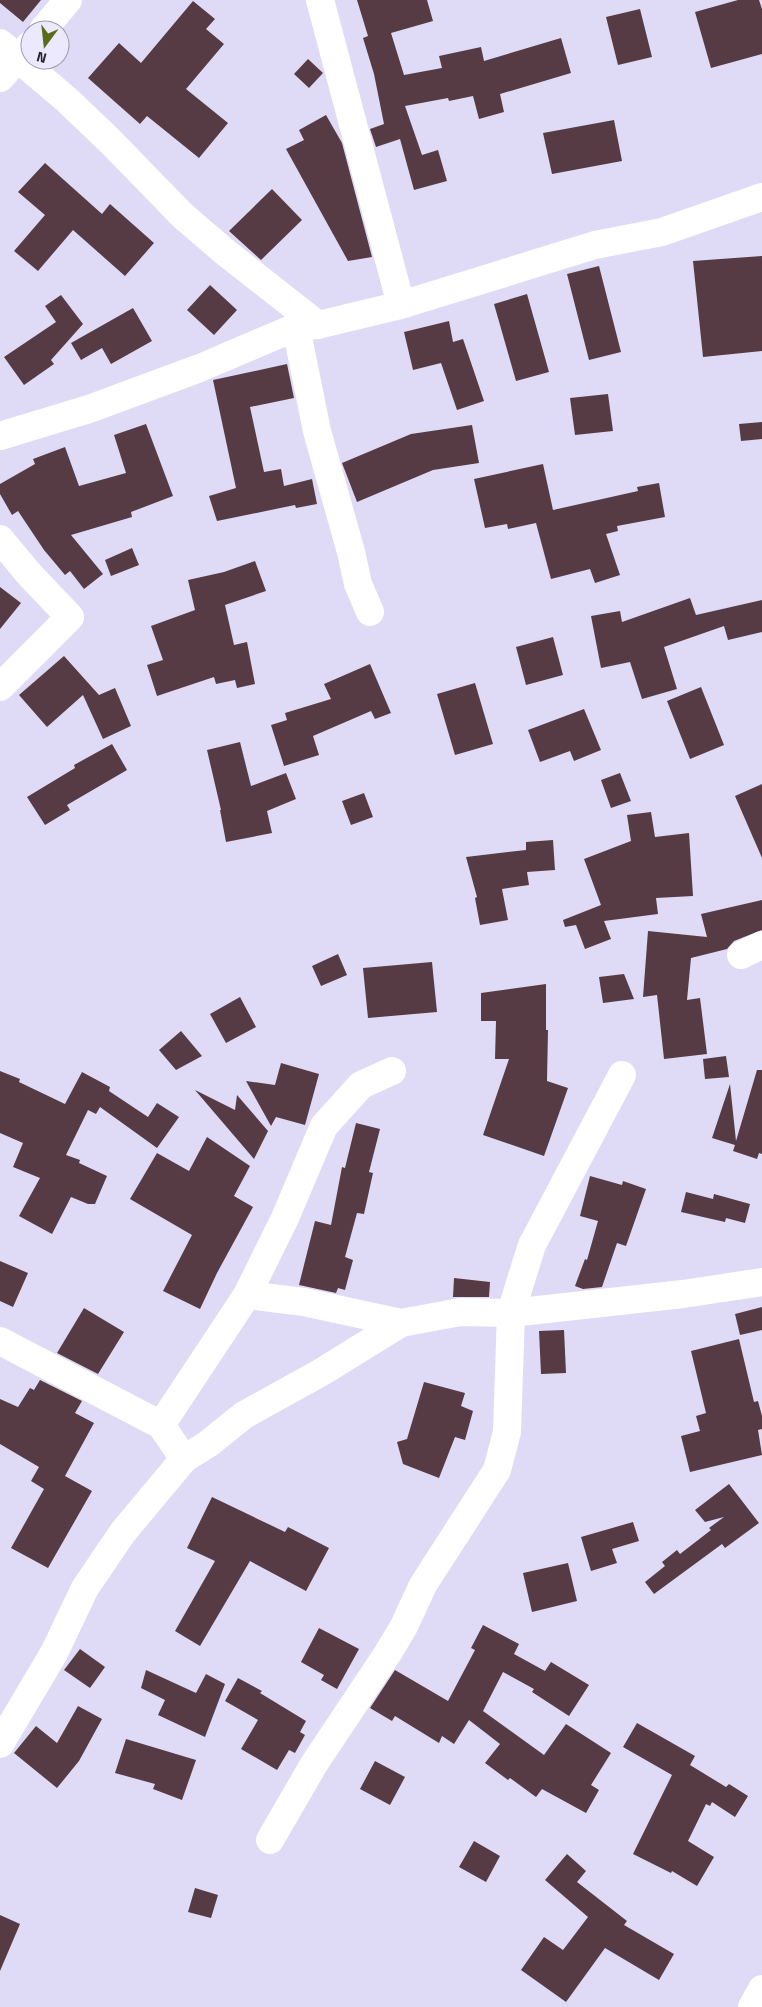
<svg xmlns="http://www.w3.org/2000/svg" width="762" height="2007" font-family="'Titillium Web',sans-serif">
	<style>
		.building { fill: #563b44 }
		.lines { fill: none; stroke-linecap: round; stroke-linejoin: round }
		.minor { stroke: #fff; stroke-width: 28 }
	</style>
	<rect width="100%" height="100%" fill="#dfdbf6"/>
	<path class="building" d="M0 0H41L23 22 0 3Z
		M357 0H427L433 21 391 33 404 75 442 68 439 56 481 47 484 61 561 38 571 73 500 94 504 112 479 119 473 96 449 101 448 98 405 106 422 155 438 150 447 181 414 190 400 139 376 147 370 129 384 124 374 74 363 38 368 36Z
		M738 0H759L762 9V54L711 68 695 12Z
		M193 1 215 19 206 29 224 44 186 89 228 123 199 158 147 116 140 124 88 78 119 43 141 63Z
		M640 9 652 57 618 65 606 17Z
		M308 59 323 73 309 88 294 74Z
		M326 115 342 143 372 257 348 261 286 149 304 140 299 130Z
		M614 120 622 161 552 174 543 133Z
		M45 163 102 214 110 204 154 243 125 276 73 230 38 271 14 251 45 215 18 192Z
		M272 189 302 220 261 260 229 231Z
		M762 256V351L703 357 693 261Z
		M599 266 621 352 589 360 567 274Z
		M210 285 237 310 214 335 187 310Z
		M527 294 549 372 516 381 494 304Z
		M61 295 83 324 51 360 54 364 24 385 4 357 56 322 45 306Z
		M133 308 152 341 111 364 102 348 81 360 71 343Z
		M449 321 453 342 463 339 484 401 457 410 441 363 413 370 404 332Z
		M287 364 294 398 250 407 264 472 281 469 284 486 312 479 317 504 296 508 295 505 217 521 209 496 236 488 213 380Z
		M608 394 613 431 575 435 570 398Z
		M762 422V439L741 441 739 424Z
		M146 424 173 496 131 512 132 517 71 535 103 574 84 589 70 571 65 575 44 550 18 511 12 515 0 494V484L35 464 33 459 65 447 79 486 126 473 114 435Z
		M472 425 479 463 433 470 357 502 342 463 411 434Z
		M543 464 553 510 638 491 637 487 659 483 665 517 617 526 618 531 606 534 620 575 595 583 590 569 551 579 536 523 508 529 507 524 485 528 474 479Z
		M132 548 139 565 111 576 105 560Z
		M255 561 266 591 225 605 234 645 247 642 255 684 237 688 235 680 216 684 214 677 157 696 147 665 163 660 151 626 195 610 188 580 224 572Z
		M0 587 21 603 0 629Z
		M690 598 696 615 762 600V632L728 640 724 626 664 647 677 689 642 699 630 662 601 668 591 616 620 611 622 622Z
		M553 637 563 675 526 685 516 647Z
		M64 656 99 695 115 688 131 726 103 739 83 695 47 727 19 695Z
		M370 664 391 713 375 719 371 711 313 736 319 755 284 766 271 725 287 720 285 713 331 699 324 684Z
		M475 683 493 744 455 755 437 694Z
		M701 687 724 745 690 759 667 701Z
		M584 709 601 750 574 761 570 751 540 762 528 730Z
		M240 742 251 786 286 773 296 799 267 811 272 833 226 842 220 810H221L207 750Z
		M112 744 127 770 67 805 70 810 45 825 27 797 75 768 74 765Z
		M620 773 631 801 611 808 601 780Z
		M762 784V858L735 796Z
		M364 793 373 817 351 825 342 801Z
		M651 812 655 837 689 833 693 896 656 898 658 914 604 921 611 939 585 949 576 925 565 927 563 920 601 905 584 859 631 841 627 815Z
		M553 840 555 870 527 872 529 885 502 889 508 920 480 925 475 898 477 897 466 857 526 850V842Z
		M762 900V930L734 941 727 949 691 958 687 1000 700 998 707 1054 664 1059 657 995 643 997 648 931 707 937 701 914Z
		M338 954 347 975 321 986 312 966Z
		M432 962 437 1012 368 1018 363 968Z
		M624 974 634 999 603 1003 599 977Z
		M546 984V1030H548L547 1081 568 1088 544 1156 483 1135 509 1059H495L496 1021H481V993Z
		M240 997 256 1027 226 1043 210 1014Z
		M181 1031 202 1056 176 1070 159 1050Z
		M726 1056 729 1077 705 1079 703 1059Z
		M281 1063 319 1074 305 1125 276 1117 271 1126 246 1081 275 1085Z
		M757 1070H762V1154L759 1153 757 1159 733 1151 735 1145 712 1138 730 1084 736 1141Z
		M0 1071 20 1079 19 1082 65 1104 82 1072 110 1087 109 1091 148 1117 157 1103 179 1117 157 1148 100 1107 96 1114 88 1110 66 1155 80 1160 79 1163 107 1176 95 1204H88L71 1197 52 1234 19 1216 40 1178 13 1167 23 1143 0 1133Z
		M195 1090 235 1110 237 1095 268 1131 254 1159Z
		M356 1123 380 1129 369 1172 373 1173 364 1214 357 1213 345 1257 353 1260 345 1290 338 1288 336 1293 299 1285 315 1221 331 1225 342 1167 345 1168Z
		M207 1137 250 1166 234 1196 253 1207 217 1273 200 1309 163 1291 192 1235 130 1199 157 1153 189 1171Z
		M590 1176 622 1185 623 1181 646 1189 626 1246 617 1243 602 1287 583 1289 575 1286 585 1259 587 1260 598 1221 580 1216Z
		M686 1192 713 1199 714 1194 750 1204 745 1223 726 1218 725 1222 681 1212Z
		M0 1261 28 1273 13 1307 0 1301Z
		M454 1278 490 1282 489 1297H453Z
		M762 1307V1330L740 1335 735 1314Z
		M84 1308 124 1332 98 1374 57 1353Z
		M564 1330 566 1373 541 1374 539 1331Z
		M739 1339 754 1402 758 1401 762 1416V1429L758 1430 762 1455 690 1472 681 1436 700 1431 696 1416 706 1413 691 1351Z
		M40 1380 82 1401 75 1413 94 1423 65 1476 92 1491 48 1568 11 1548 44 1489 31 1481 39 1467 0 1444V1399L18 1407 30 1388 34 1390Z
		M424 1382 465 1393 461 1406 473 1411 465 1440 455 1437 439 1478 403 1464 397 1442 407 1439Z
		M729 1484 759 1523 725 1548 722 1544 654 1594 645 1582 665 1566 662 1562 677 1550 680 1554 711 1530 709 1528 724 1517 705 1522 695 1510Z
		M212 1497 285 1532 288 1527 329 1548 306 1591 250 1561 200 1646 175 1631 215 1561 187 1548Z
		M633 1522 639 1541 612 1549 617 1563 591 1571 581 1537Z
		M568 1563 577 1601 532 1612 523 1573Z
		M483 1625 519 1644 514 1654 545 1671 551 1662 589 1685 569 1716 532 1692 534 1689 503 1672 483 1711 544 1755 566 1724 611 1753 591 1785 599 1790 586 1813 542 1789 536 1797 510 1778 508 1780 485 1763 500 1744 469 1720 454 1744 442 1736 439 1743 395 1716 392 1721 370 1708 395 1670 448 1701 475 1650 471 1648Z
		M319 1628 359 1649 337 1689 321 1680 324 1675 301 1662Z
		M80 1649 105 1667 90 1688 64 1670Z
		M146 1670 196 1693 206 1674 225 1684 205 1737 158 1715 165 1700 141 1688Z
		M238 1678 262 1691 260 1693 306 1721 300 1732 305 1735 295 1753 289 1750 277 1770 241 1749 258 1720 225 1701Z
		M78 1706 102 1719 79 1761 57 1788 14 1753 36 1726 57 1743Z
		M637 1723 695 1756 690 1765 726 1787 729 1784 748 1796 735 1817 712 1802 710 1806 706 1804 688 1841 714 1857 697 1886 672 1871 671 1873 633 1854 672 1775 623 1747Z
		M126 1739 196 1760 182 1800 153 1789 155 1784 115 1773Z
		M375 1761 405 1777 390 1805 360 1789Z
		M474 1841 500 1856 486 1882 459 1867Z
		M567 1854 586 1871 577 1882 627 1921 624 1925 674 1954 659 1980 605 1948 566 2002 521 1970 544 1937 563 1950 588 1917 545 1880Z
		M195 1888 218 1895 211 1918 188 1912Z
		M0 1915 20 1924 0 1971Z"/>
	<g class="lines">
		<path class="minor" d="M320 0 401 305
			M43 30 68 0
			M0 43 67 100 110 141 183 216 225 252 318 325
			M0 78 30 45
			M296 327 317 431 351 552 358 584 370 612
			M0 436 89 409 200 368 296 327 318 325 401 305 595 245 662 232 762 197
			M0 539 29 574 70 617 0 687
			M741 955 762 945
			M247 1295 304 1302 401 1323
			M0 1341 161 1425 184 1459
			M161 1425 247 1295 285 1218 324 1126 361 1085 392 1071
			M0 1744 54 1653 85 1588 123 1532 184 1459 208 1444 244 1415 320 1373 401 1323 460 1312 511 1313 683 1294 762 1282
			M270 1840 314 1764 388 1653 404 1626 423 1585 497 1470 507 1432 511 1313 520 1283 532 1245 622 1075
			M752 2007 762 1989"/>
	</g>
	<g transform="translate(45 45) rotate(195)"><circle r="24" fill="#ece9ff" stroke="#9e9bac"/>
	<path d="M0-4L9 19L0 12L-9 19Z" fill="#586c1a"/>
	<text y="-8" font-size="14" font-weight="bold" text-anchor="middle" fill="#282630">N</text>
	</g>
</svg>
